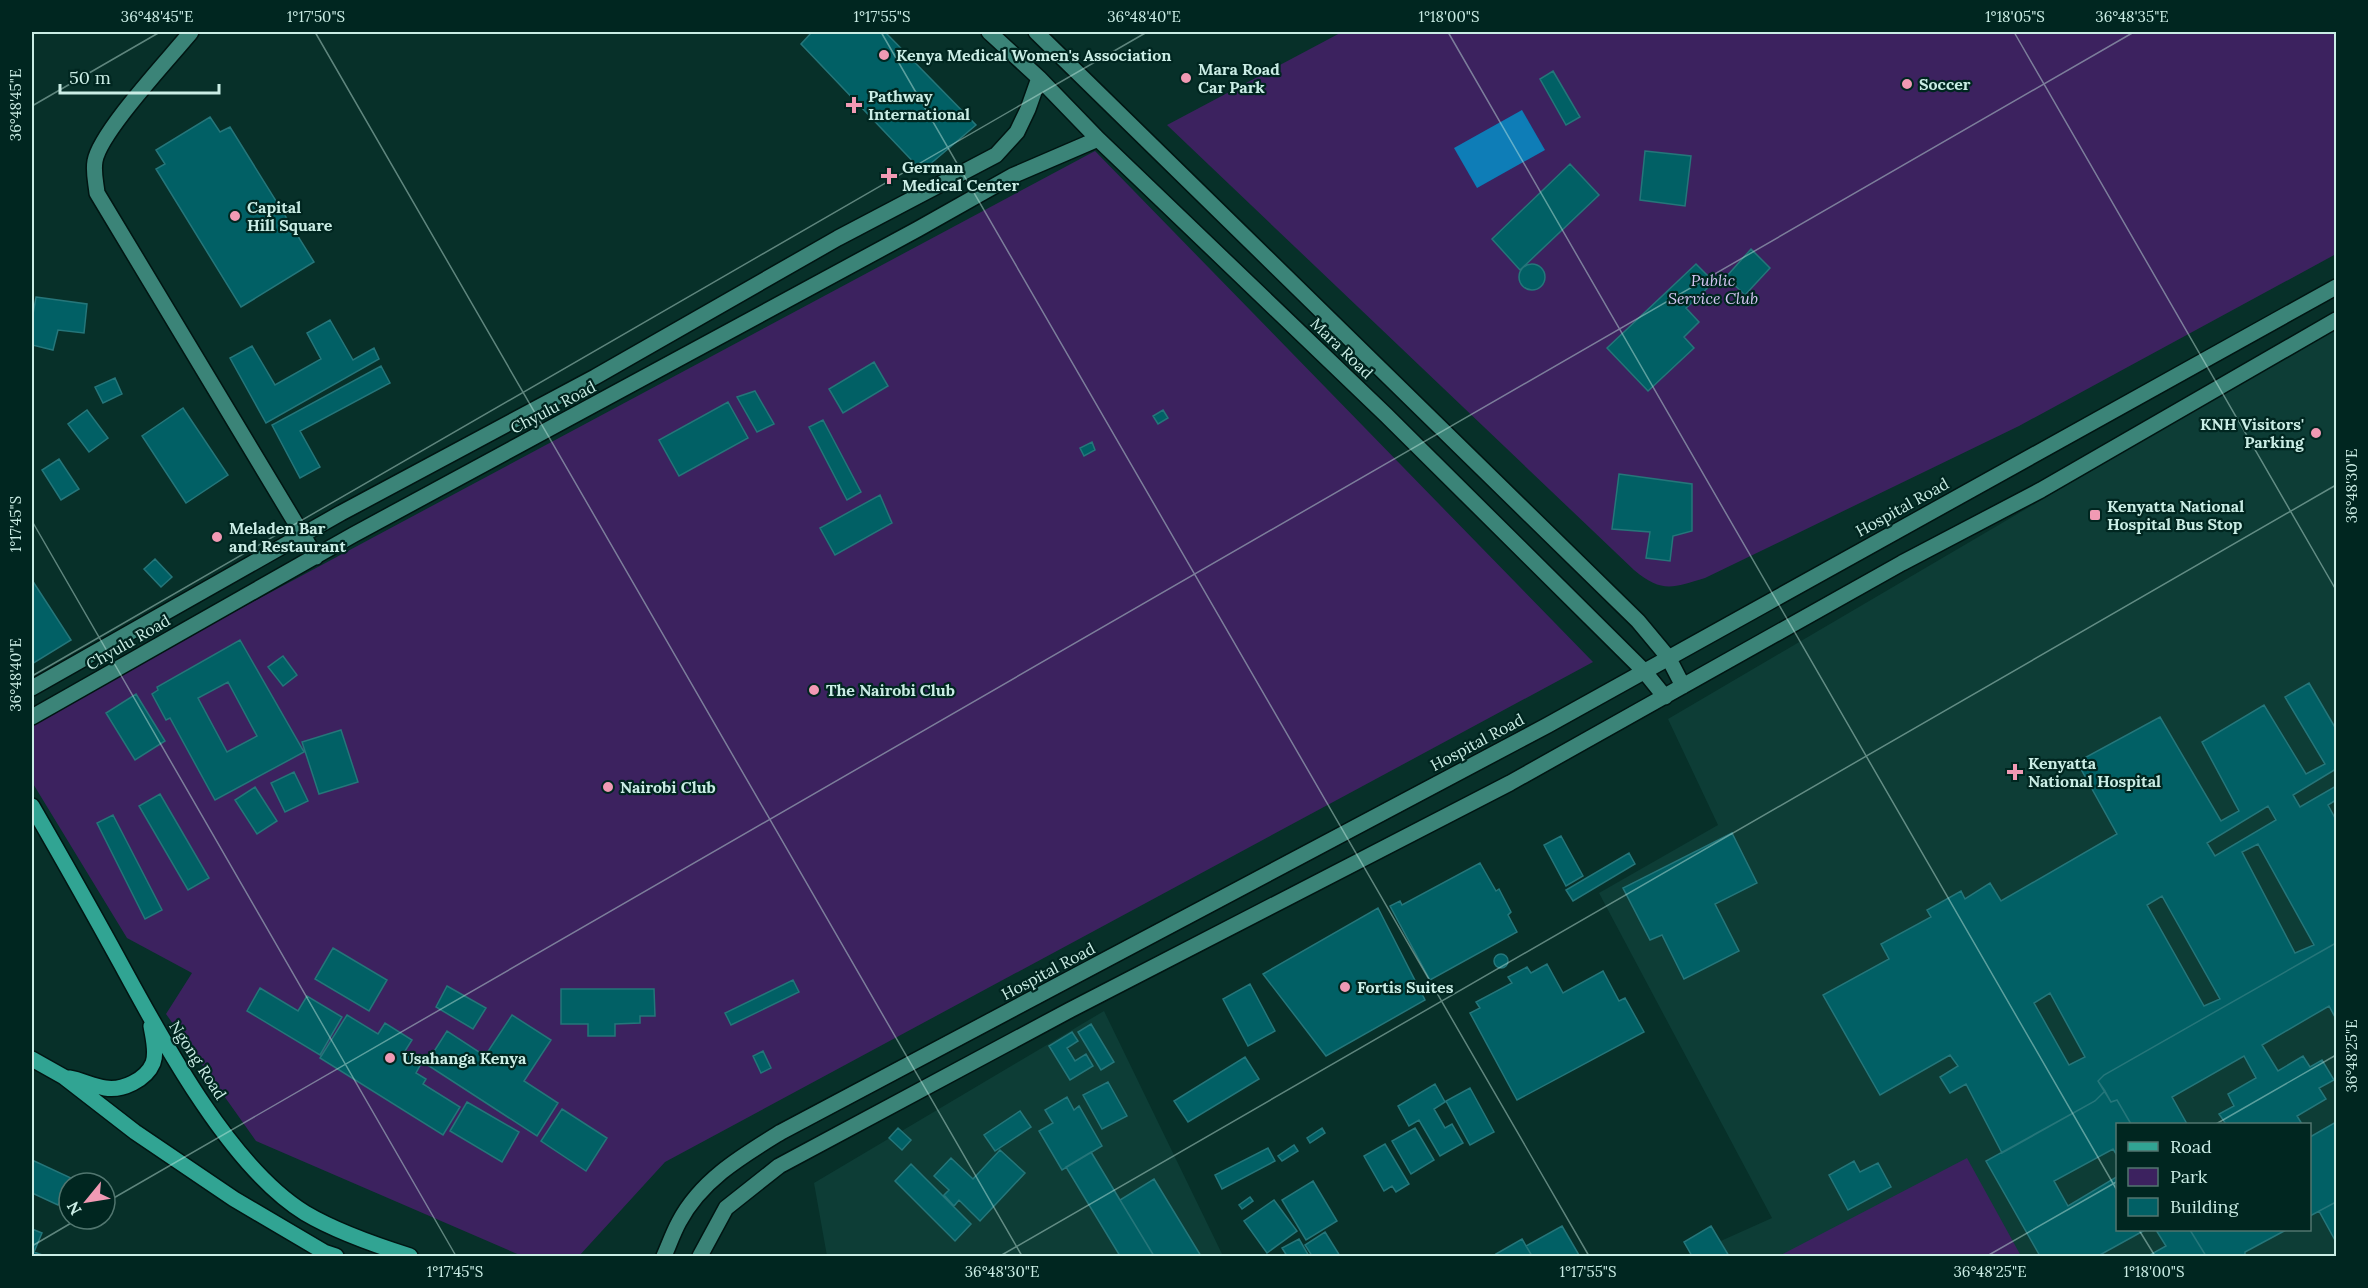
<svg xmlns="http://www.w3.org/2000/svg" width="2368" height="1288" font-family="Lora,serif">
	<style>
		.built { fill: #0d3d36; fill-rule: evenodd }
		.green { fill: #3c225f }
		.water { fill: #0e7db7 }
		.building { fill: #016065; stroke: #25767a; stroke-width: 1.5; fill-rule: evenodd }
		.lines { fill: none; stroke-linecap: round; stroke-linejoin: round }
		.minor-casing { stroke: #011512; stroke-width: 18 }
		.major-casing { stroke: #011512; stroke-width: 18 }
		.minor { stroke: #3b8478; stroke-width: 15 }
		.major { stroke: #31a493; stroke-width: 15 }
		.ticks { fill: none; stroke: #caede5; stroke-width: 1.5; stroke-opacity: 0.45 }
		.poi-dot { fill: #f19ab4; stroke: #002620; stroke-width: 2 }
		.labels { text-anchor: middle; stroke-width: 4.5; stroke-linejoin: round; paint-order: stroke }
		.poi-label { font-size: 16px; font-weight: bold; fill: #caede5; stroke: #002620; text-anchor: start }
		.park-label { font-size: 16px; font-style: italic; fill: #d5c6f2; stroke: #002620 }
		.street-label { font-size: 16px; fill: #caede5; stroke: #002620 }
		.neatline { fill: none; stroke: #caede5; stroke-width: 2 }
		.ticks-label { font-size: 15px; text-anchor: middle; fill: #caede5 }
	</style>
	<rect width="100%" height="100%" fill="#073029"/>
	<path class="built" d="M2336 327V1256H1721L1714 1244 1772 1218 1599 893 1718 825 1668 719ZM2118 1124H2310V1230H2118Z
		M1104 1011 1223 1256H827L814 1183Z"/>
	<path class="green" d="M1342 32H2336V254L2019 426 1705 578C1672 588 1662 593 1634 570L1167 125Z
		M1095 151 1593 662 665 1162 579 1256H522L256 1141 166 1014 192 973 127 938 32 782V726L34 719Z
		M1967 1158 2021 1256H1779Z"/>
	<path class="water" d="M1522 110 1545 150 1477 188 1454 148Z"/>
	<path class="building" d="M812 32H885L976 125 922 171 801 44Z
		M1553 71 1580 117 1566 125 1540 79Z
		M210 117 220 132 230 127 314 262 241 307 156 169 165 164 156 150Z
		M1645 151 1691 156 1685 206 1640 200Z
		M1570 164 1599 195 1520 270 1492 239Z
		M1751 249 1770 268 1745 295 1726 277Z
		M1696 264 1714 282 1686 308 1699 322 1684 337 1694 348 1648 391 1607 348Z
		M1519 277a13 13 0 1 1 26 0a13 13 0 1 1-26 0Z
		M36 297 87 304 84 333 58 330 53 350 32 345V320Z
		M330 320 353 360 374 348 379 359 266 423 230 358 252 346 275 385 321 359 307 333Z
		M874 362 888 386 843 413 829 389Z
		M381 366 390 383 300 431 320 467 300 478 272 425Z
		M115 378 122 394 103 403 95 387Z
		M755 391 774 424 757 432 737 397Z
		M728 402 748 438 679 476 659 440Z
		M183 408 228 475 186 503 142 436Z
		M87 410 108 438 89 452 68 424Z
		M1163 410 1168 418 1158 424 1153 416Z
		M823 420 861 492 847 500 809 427Z
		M1092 442 1095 450 1084 456 1080 448Z
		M59 459 79 489 61 500 42 470Z
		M1619 474 1692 484V531L1673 536 1670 561 1646 558 1650 532 1612 529Z
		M880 495 892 523 835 555 820 528Z
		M155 559 172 577 161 587 144 569Z
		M32 580 71 640 32 664Z
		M240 640 304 752 215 800 170 718 166 720 152 694 158 690 157 687ZM228 682 257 736 227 752 198 698Z
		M283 656 297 675 283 686 268 667Z
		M2309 683 2336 729V769L2293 795 2300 807 2336 786V800L2328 805 2336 820V943L2104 1075 2098 1081 2105 1091 2095 1101 2002 1153 1966 1084 1950 1093 1940 1077 1958 1066 1950 1055 1880 1095 1823 995 1889 959 1881 944 1931 917 1927 910 1961 891 1965 899 1990 883 2001 901 2117 834 2077 762 2160 717 2221 821 2239 811 2202 742 2264 705 2306 774 2325 764 2285 697ZM2268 806 2276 820 2215 856 2207 843ZM2258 844 2314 945 2295 953 2242 852ZM2162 896 2220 999 2204 1006 2147 905ZM2050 993 2085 1057 2069 1065 2034 1003Z
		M136 694 165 741 135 760 106 713Z
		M341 730 358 782 319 794 302 742Z
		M294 772 308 801 285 812 271 783Z
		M255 787 277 821 257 834 235 800Z
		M160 794 209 878 188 890 139 806Z
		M113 815 162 910 145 919 97 823Z
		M1732 833 1757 883 1715 904 1739 951 1684 979 1662 935 1650 940 1623 888Z
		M1561 836 1583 876 1566 886 1544 845Z
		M1629 853 1635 864 1573 901 1566 890Z
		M1480 863 1496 891 1499 889 1511 912 1508 915 1517 932 1430 980 1390 906 1400 901 1402 905Z
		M1378 908 1425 1000 1326 1056 1263 974Z
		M2336 943V1019L2329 1006 2262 1045 2278 1071 2303 1056 2310 1067 2322 1060 2334 1080 2319 1088 2326 1099 2297 1116 2302 1124H2226L2219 1114 2234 1106 2228 1094 2256 1078 2244 1056 2172 1097 2187 1124H2131L2117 1100 2111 1102 2098 1081 2104 1075Z
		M333 948 387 980 369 1011 315 979Z
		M1494 961a7 7 0 1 1 14 0a7 7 0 1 1-14 0Z
		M1547 964 1563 993 1603 971 1619 1001 1625 998 1644 1032 1517 1100 1470 1013 1480 1008 1476 1002 1512 983 1508 977 1527 967 1531 973Z
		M793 980 799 992 731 1025 725 1013Z
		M1250 984 1275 1031 1248 1046 1223 999Z
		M447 986 486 1008 473 1029 436 1007Z
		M260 988 298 1011 307 996 342 1017 320 1055 247 1011Z
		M561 989H654L655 1016H640V1023L615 1024V1036H588V1024H561Z
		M347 1015 378 1034 385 1023 412 1040 405 1051 422 1062 416 1073 426 1079 423 1084 460 1107 443 1135 320 1058Z
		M512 1015 551 1040 524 1081 558 1103 537 1136 426 1064 447 1031 485 1056Z
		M1091 1024 1114 1062 1101 1070 1078 1032Z
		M1072 1032 1078 1041 1067 1048 1075 1061 1086 1054 1093 1066 1070 1080 1049 1046Z
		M763 1051 771 1068 761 1073 753 1056Z
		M1245 1057 1259 1079 1188 1122 1174 1101Z
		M1108 1082 1127 1116 1102 1129 1083 1095Z
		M1435 1084 1445 1102 1434 1109 1445 1128 1452 1124 1463 1143 1440 1156 1419 1120 1409 1126 1398 1106Z
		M1470 1088 1494 1132 1470 1145 1446 1101Z
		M2105 1091 2111 1102 2117 1100 2131 1124H2118V1157L2113 1149 2054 1181 2068 1206 2118 1176V1230H2145L2098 1256H2040L1986 1161 2095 1101Z
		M1067 1097 1074 1110 1079 1106 1102 1146 1062 1170 1039 1131 1053 1123 1045 1110Z
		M467 1102 519 1132 502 1162 450 1131Z
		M562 1109 607 1138 586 1171 541 1141Z
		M1020 1111 1031 1127 995 1151 984 1135Z
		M2336 1122V1202L2310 1216V1137Z
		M898 1128 911 1140 902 1150 889 1138Z
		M1322 1128 1325 1133 1310 1143 1307 1138Z
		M1415 1128 1434 1160 1411 1174 1392 1141Z
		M1385 1144 1409 1184 1396 1192 1392 1186 1384 1191 1364 1156Z
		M1294 1145 1298 1151 1282 1161 1278 1156Z
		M1268 1148 1275 1161 1222 1189 1215 1175Z
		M1000 1150 1025 1173 980 1221 959 1200 954 1206 944 1195 949 1190 934 1176 951 1158 973 1179Z
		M1091 1152 1120 1200 1154 1256H1120L1066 1167Z
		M32 1160 71 1178 58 1205 32 1193Z
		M1854 1161 1860 1172 1878 1163 1891 1187 1848 1210 1829 1175Z
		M911 1164 971 1224 955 1241 895 1181Z
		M1154 1179 1201 1256H1154L1120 1200Z
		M1313 1181 1337 1221 1306 1240 1282 1200Z
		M1250 1197 1253 1201 1242 1209 1239 1205Z
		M1274 1200 1297 1231 1267 1253 1244 1221Z
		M2336 1202V1242L2319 1211Z
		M1562 1226 1579 1255 1532 1256 1526 1246Z
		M1711 1226 1729 1256H1692L1684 1242Z
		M32 1229 42 1233 34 1252 45 1256H32Z
		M2156 1230H2190L2206 1256H2148L2166 1246Z
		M2190 1230H2286L2245 1252V1256H2206Z
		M1325 1232 1340 1256H1312L1305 1245Z
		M1299 1239 1309 1256H1287L1282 1248Z
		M1522 1239 1532 1256H1498L1496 1254Z"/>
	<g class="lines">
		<g class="minor-casing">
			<path id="minor" d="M191 32C170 58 100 132 95 161 93 172 96 183 97 193L316 557
				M989 32 1039 78 1098 139 1386 415 1644 671 1665 697
				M1036 32 1638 621 1668 657 1683 686
				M32 688 341 513 595 377 838 238 996 155 1017 132 1028 109 1039 78
				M32 717 353 535 918 229 1012 176 1098 139
				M664 1256C669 1245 673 1233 679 1222 701 1180 742 1156 781 1132L1548 725 2336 287
				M700 1256 726 1208 779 1166 1070 1010 1510 783 1902 563 2041 490 2336 320"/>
		</g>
		<g class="major-casing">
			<path id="major" d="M32 806C62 858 92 911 121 964 163 1041 230 1167 305 1213 337 1232 375 1245 410 1256
				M32 1059 64 1077 135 1132 234 1199 324 1252 336 1256
				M69 1078C81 1080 93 1086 105 1088 122 1091 146 1080 153 1063 157 1052 153 1038 151 1026"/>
		</g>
		<use href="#minor" class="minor"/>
		<use href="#major" class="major"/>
	</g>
	<path class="ticks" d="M315 32 1022 1256M881 32 1589 1256M1448 32 2118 1192M2014 32 2336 590M32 106 160 32M32 521 456 1256M32 676 1147 32M2216 1124 2336 1055M105 1203 2134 32M2139 1230 2155 1256M32 1246 78 1219M1000 1256 2336 485M1987 1256 2118 1181"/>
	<g class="poi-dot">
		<circle cx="884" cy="55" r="6"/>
		<circle cx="1186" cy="78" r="6"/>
		<circle cx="1907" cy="84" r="6"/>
		<path d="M851 96h6v6h6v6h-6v6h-6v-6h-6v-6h6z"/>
		<path d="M886 167h6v6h6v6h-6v6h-6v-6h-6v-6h6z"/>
		<circle cx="235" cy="216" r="6"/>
		<circle cx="2316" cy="433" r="6"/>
		<rect x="2089" y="509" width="12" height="12" rx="3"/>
		<circle cx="217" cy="537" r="6"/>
		<circle cx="814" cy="690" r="6"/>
		<path d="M2012 763h6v6h6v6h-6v6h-6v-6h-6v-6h6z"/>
		<circle cx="608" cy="787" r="6"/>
		<circle cx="1345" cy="987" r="6"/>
		<circle cx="390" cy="1058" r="6"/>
	</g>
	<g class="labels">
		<g class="poi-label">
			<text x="896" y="61">Kenya Medical Women's Association</text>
			<text x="1198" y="75">Mara Road<tspan x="1198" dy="18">Car Park</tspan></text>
			<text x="1919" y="90">Soccer</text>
			<text x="868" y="102">Pathway<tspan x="868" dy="18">International</tspan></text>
			<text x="902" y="173">German<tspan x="902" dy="18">Medical Center</tspan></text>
			<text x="247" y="213">Capital<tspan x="247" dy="18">Hill Square</tspan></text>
			<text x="2304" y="430" text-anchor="end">KNH Visitors'<tspan x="2304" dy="18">Parking</tspan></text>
			<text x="2107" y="512">Kenyatta National<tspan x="2107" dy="18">Hospital Bus Stop</tspan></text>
			<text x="229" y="534">Meladen Bar<tspan x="229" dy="18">and Restaurant</tspan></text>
			<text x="826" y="696">The Nairobi Club</text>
			<text x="2028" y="769">Kenyatta<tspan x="2028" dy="18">National Hospital</tspan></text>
			<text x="620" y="793">Nairobi Club</text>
			<text x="1357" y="993">Fortis Suites</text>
			<text x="402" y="1064">Usahanga Kenya</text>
		</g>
		<g class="park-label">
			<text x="1713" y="286">Public<tspan x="1713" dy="18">Service Club</tspan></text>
		</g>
		<g class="street-label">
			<text transform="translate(1342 348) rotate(44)" y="6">Mara Road</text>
			<text transform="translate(553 407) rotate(-28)" y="6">Chyulu Road</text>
			<text transform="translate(1902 507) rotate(-29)" y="6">Hospital Road</text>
			<text transform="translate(128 642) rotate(-30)" y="6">Chyulu Road</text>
			<text transform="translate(1477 742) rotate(-28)" y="6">Hospital Road</text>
			<text transform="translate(1048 971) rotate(-28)" y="6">Hospital Road</text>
			<text transform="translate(198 1060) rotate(57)" y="6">Ngong Road</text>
		</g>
	</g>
	<rect width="2368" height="1288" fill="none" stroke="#002620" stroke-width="66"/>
	<rect x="2116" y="1123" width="195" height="108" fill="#002620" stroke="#51766f" stroke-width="1.5"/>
	<rect x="2128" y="1142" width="30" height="9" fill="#31a493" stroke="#51766f" stroke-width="1.5"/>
	<text x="2170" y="1153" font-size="18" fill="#caede5">Road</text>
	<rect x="2128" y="1168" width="30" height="18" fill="#3c225f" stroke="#51766f" stroke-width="1.5"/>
	<text x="2170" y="1183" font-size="18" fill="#caede5">Park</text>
	<rect x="2128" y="1198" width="30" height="18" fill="#016065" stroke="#51766f" stroke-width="1.5"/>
	<text x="2170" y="1213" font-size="18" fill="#caede5">Building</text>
	<g transform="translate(87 1201) rotate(240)"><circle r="28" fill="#002620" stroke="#51766f" stroke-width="1.5"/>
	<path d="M0-4.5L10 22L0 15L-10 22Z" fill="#f19ab4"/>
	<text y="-9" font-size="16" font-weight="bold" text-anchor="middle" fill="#caede5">N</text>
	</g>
	<path d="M60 84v9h159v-9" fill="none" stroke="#caede5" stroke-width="3"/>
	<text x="69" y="84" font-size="18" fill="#caede5" stroke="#002620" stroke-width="4.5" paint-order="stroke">50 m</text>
	<rect x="33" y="33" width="2302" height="1222" class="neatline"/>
	<g class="ticks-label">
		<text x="157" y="22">36°48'45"E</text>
		<text x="316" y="22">1°17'50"S</text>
		<text x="882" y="22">1°17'55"S</text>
		<text x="1144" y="22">36°48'40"E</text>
		<text x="1449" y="22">1°18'00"S</text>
		<text x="2015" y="22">1°18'05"S</text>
		<text x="2132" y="22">36°48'35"E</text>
		<text transform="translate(16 105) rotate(-90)" y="5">36°48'45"E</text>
		<text transform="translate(2352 486) rotate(-90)" y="5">36°48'30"E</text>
		<text transform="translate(16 524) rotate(-90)" y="5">1°17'45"S</text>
		<text transform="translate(16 675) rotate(-90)" y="5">36°48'40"E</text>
		<text transform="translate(2352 1056) rotate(-90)" y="5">36°48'25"E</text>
		<text x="455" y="1277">1°17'45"S</text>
		<text x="1002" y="1277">36°48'30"E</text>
		<text x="1588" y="1277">1°17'55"S</text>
		<text x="1990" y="1277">36°48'25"E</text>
		<text x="2154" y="1277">1°18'00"S</text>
	</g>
</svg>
